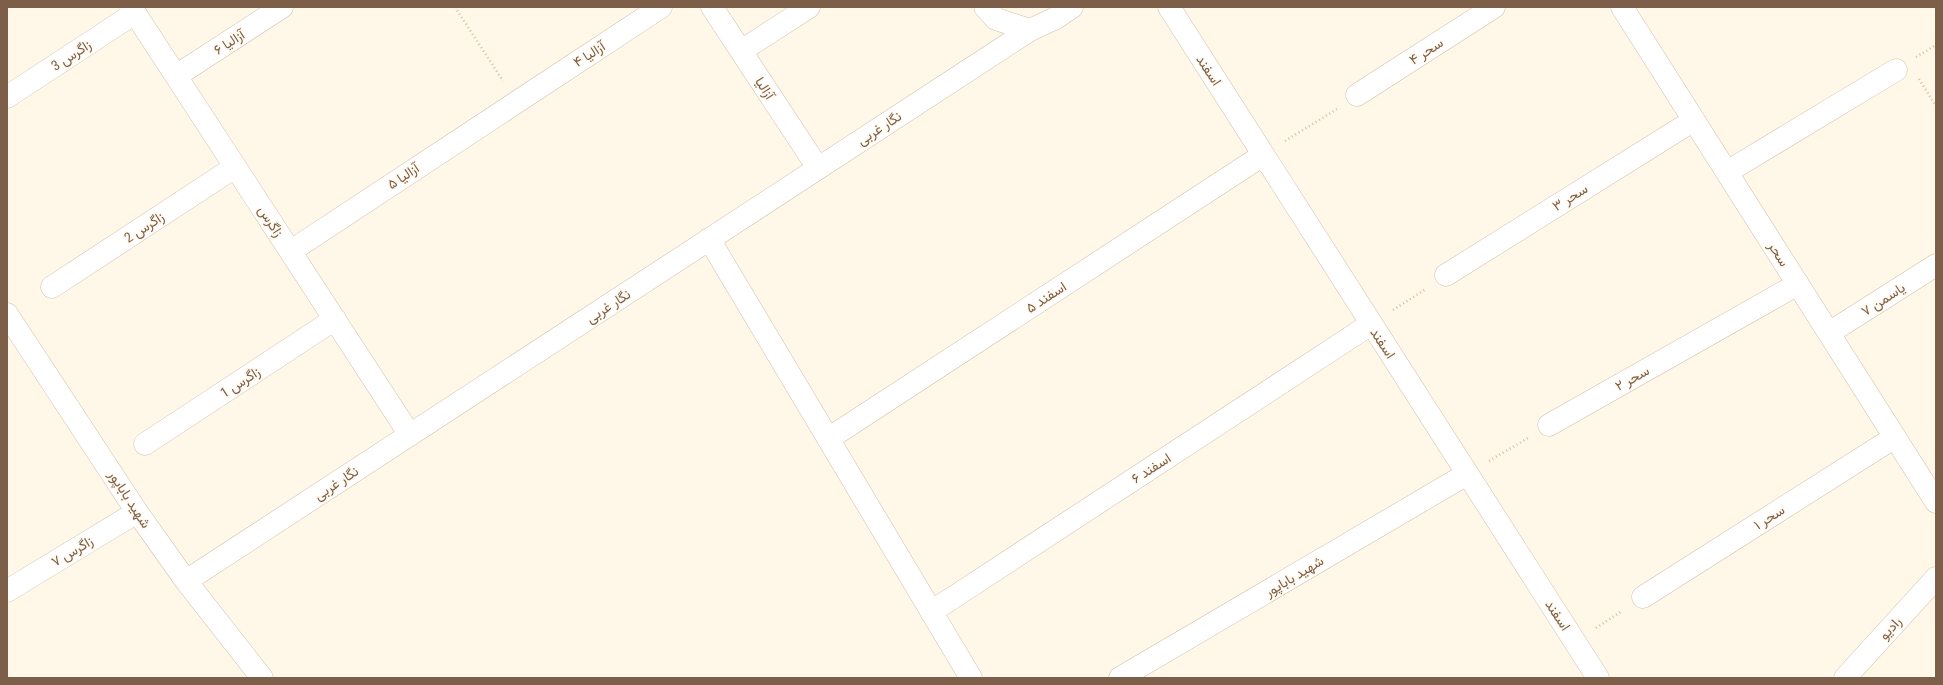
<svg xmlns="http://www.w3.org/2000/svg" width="1943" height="685" font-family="'Roboto Condensed',Vazirmatn,sans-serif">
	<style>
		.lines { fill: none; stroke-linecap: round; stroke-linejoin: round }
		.minor-casing { stroke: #d3c0ab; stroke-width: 23 }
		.path { stroke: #ddbb9e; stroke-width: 2.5; stroke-dasharray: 1 3; stroke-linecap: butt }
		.minor { stroke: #fff; stroke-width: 22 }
		.labels { text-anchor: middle; stroke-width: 3; stroke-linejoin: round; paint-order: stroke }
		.street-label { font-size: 14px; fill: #7d5e48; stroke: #fffaf0 }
	</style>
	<rect width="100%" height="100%" fill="#fff7e7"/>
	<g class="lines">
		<g class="minor-casing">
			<path id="minor" d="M131 7 410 435
				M712 7 818 168
				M985 7 996 19 1030 30 1056 18 1072 7
				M1169 7 1598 678
				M1622 7 1936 502
				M741 51 809 7
				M176 76 282 7
				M1357 95 1494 7
				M7 97 135 13
				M1727 172 1896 70
				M709 239 971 678
				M291 251 661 7
				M1446 275 1694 120
				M52 287 235 167
				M7 314 137 512 186 581 262 678
				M1829 333 1936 265
				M1549 425 1798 284
				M828 439 1263 155
				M145 444 335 319
				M186 581 1030 30
				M7 591 137 512
				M1643 597 1895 437
				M931 612 1371 324
				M1120 678 1467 474
				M1845 678 1936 578"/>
		</g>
		<path class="path" d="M455 7 503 81
			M1916 57 1936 45
			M1919 79 1936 106
			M1285 141 1337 109
			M1393 310 1426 289
			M1489 461 1528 438
			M1596 628 1622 611"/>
		<use href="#minor" class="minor"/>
	</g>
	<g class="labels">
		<g class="street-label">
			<text transform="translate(229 42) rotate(-33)" y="5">آزالیا ۶</text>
			<text transform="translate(1426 51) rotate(-33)" y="5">سحر ۴</text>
			<text transform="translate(589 54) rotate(-33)" y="5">آزالیا ۴</text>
			<text transform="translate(71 55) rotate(-33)" y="5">زاگرس 3</text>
			<text transform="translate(1209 70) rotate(57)" y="5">اسفند</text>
			<text transform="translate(765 88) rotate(57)" y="5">آزالیا</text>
			<text transform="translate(879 128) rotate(-33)" y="5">نگار غربی</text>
			<text transform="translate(403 176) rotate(-34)" y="5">آزالیا ۵</text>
			<text transform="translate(1570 197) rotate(-32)" y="5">سحر ۳</text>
			<text transform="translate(271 221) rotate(57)" y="5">زاگرس</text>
			<text transform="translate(144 227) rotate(-33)" y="5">زاگرس 2</text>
			<text transform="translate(1779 254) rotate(58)" y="5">سحر</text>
			<text transform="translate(1046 297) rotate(-33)" y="5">اسفند ۵</text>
			<text transform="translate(1883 299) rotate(-33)" y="5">یاسمن ۷</text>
			<text transform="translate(608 306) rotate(-33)" y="5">نگار غربی</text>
			<text transform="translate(1383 343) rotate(57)" y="5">اسفند</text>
			<text transform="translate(1632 378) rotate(-29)" y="5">سحر ۲</text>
			<text transform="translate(240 382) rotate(-33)" y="5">زاگرس 1</text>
			<text transform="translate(1151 468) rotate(-33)" y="5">اسفند ۶</text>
			<text transform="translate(336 483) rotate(-33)" y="5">نگار غربی</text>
			<text transform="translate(130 499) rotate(57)" y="5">شهید باباپور</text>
			<text transform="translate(1769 517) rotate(-33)" y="5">سحر ۱</text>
			<text transform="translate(72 551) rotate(-31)" y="5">زاگرس ۷</text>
			<text transform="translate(1294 576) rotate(-31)" y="5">شهید باباپور</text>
			<text transform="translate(1558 615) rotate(57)" y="5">اسفند</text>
			<text transform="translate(1890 628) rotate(-48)" y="5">رادیو</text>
		</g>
	</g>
	<rect width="1943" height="685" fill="none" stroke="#7d5e48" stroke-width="16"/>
</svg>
